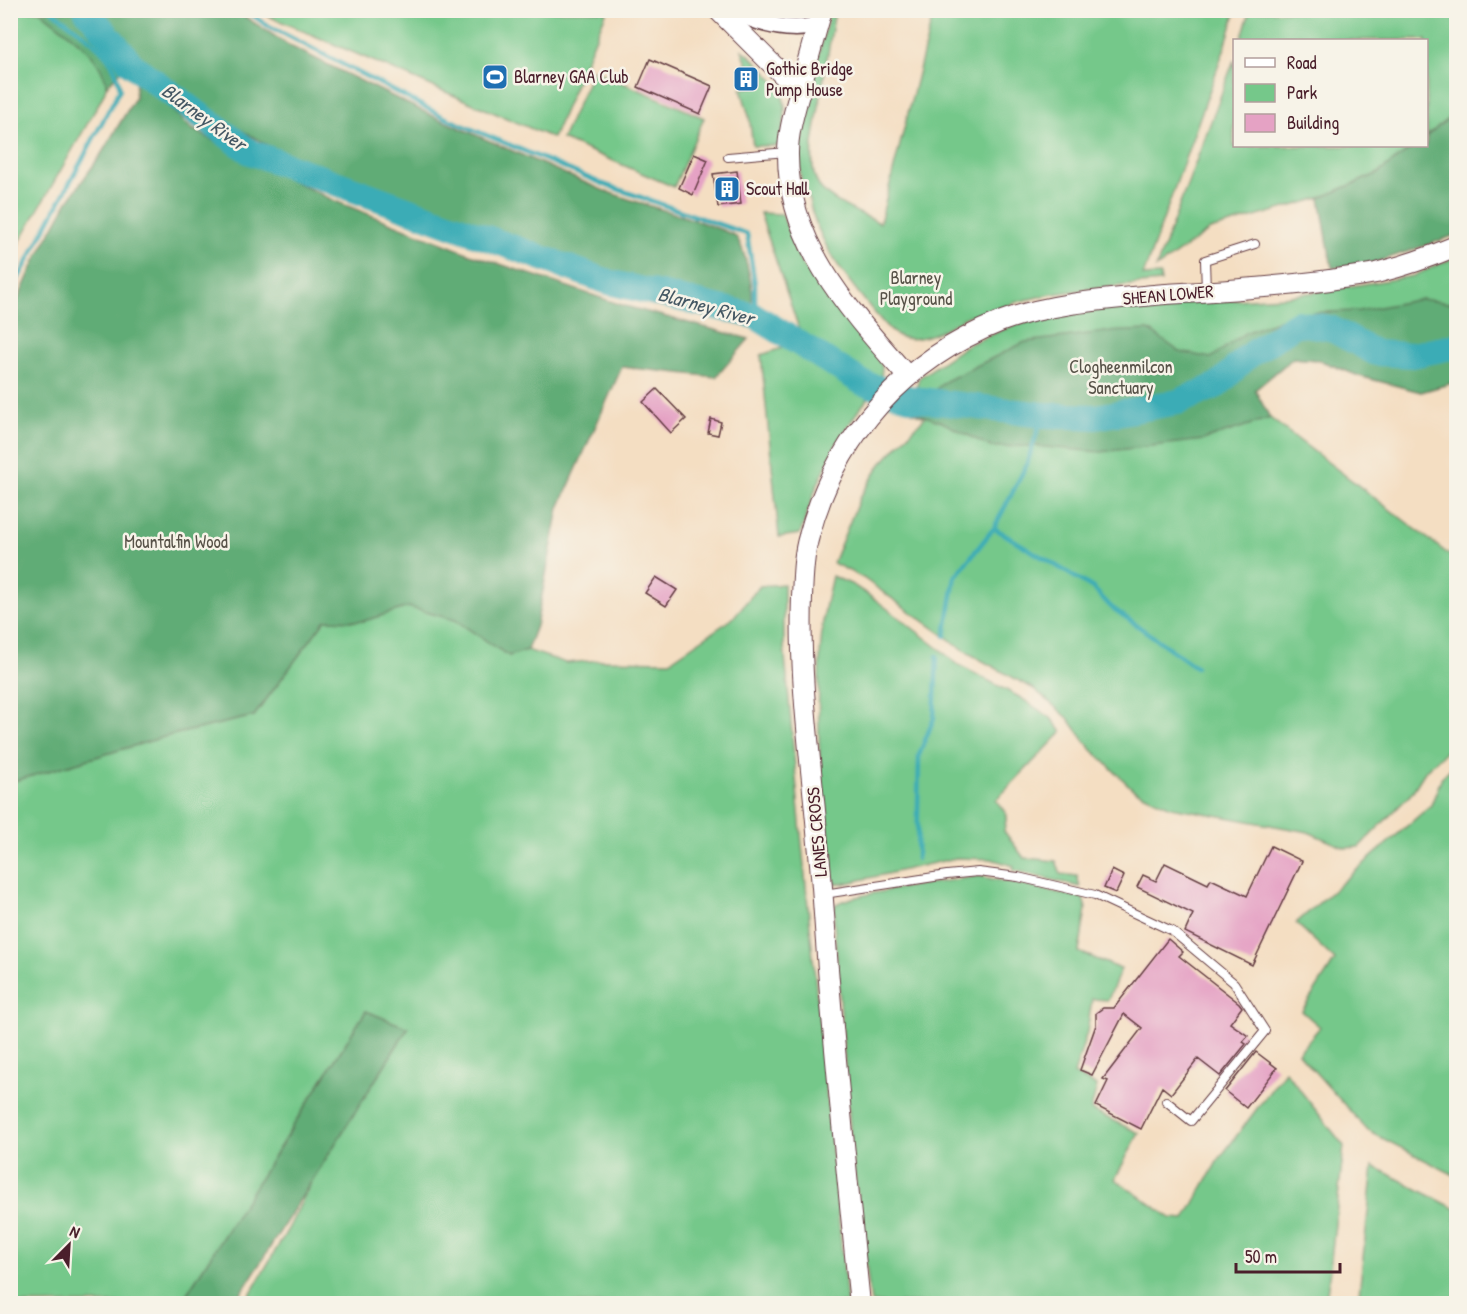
<svg xmlns="http://www.w3.org/2000/svg" width="1467" height="1314" font-family="'Patrick Hand',sans-serif">
	<style>
		.green { fill: #75c88a; stroke: #60745a; stroke-width: 1.5 }
		.forest { fill: #60ac76; stroke: #556650; stroke-width: 1.5 }
		.lines { fill: none; stroke-linecap: round; stroke-linejoin: round }
		.stream { stroke: #3bacb6; stroke-width: 4.5 }
		.river { stroke: #3bacb6; stroke-width: 26 }
		.building { fill: #e5a2c4 }
		.service-casing { stroke: #643c42; stroke-width: 10 }
		.minor-casing { stroke: #643c42; stroke-width: 19 }
		.tertiary-casing { stroke: #643c42; stroke-width: 22 }
		.service { stroke: #fff; stroke-width: 8 }
		.minor { stroke: #fff; stroke-width: 16 }
		.tertiary { stroke: #fff; stroke-width: 20 }
		.labels { text-anchor: middle; stroke-width: 5; stroke-linejoin: round; paint-order: stroke }
		.poi-label { font-size: 18px; fill: #4a1f2b; stroke: #f7f3e8; text-anchor: start }
		.park-label { font-size: 18px; fill: #575248; stroke: #f7f3e8 }
		.street-label { font-size: 18px; fill: #4a1f2b; stroke: #f7f3e8 }
		.water-label { font-size: 20px; font-style: italic; fill: #445763; stroke: #f7f3e8 }
	</style>
	<rect width="100%" height="100%" fill="#f7f3e8"/>
	<filter id="ink" filterUnits="userSpaceOnUse"><feTurbulence type="fractalNoise" baseFrequency=".0167" numOctaves="2"/><feDisplacementMap in="SourceGraphic" scale="12" xChannelSelector="R" yChannelSelector="G"/><feConvolveMatrix kernelMatrix="1 2 1 2 8 2 1 2 1" color-interpolation-filters="sRGB"/></filter>
	<filter id="wash" filterUnits="userSpaceOnUse"><feTurbulence type="fractalNoise" baseFrequency=".008" numOctaves="4" result="noise"/><feDisplacementMap in="SourceGraphic" scale="24" xChannelSelector="R" yChannelSelector="G"/><feGaussianBlur stdDeviation="1.35" result="paint"/><feColorMatrix in="noise" values="0 0 0 0 0 0 0 0 0 0 0 0 0 0 0 0 0 1.4 0 .05"/><feComposite in="paint" operator="in"/></filter>
	<g filter="url(#wash)">
		<rect width="100%" height="100%" fill="#f4dec2"/>
		<path class="green" d="M11 11H40C59 26 109 60 106 86 106 92 100 101 97 107L11 257Z
			M270 11V10L607 11 553 138 268 16Z
			M830 11H835L813 143C812 156 811 175 819 186 832 203 862 214 880 223L934 11H1236L1223 53 1143 276 1160 275 1161 282 1088 289 1047 295 1017 302 975 317 970 315C952 324 923 345 901 337 890 333 882 321 874 312 845 277 817 242 808 196L802 191 798 149 803 115Z
			M1250 11H1456V112L1427 136 1426 40H1241Z
			M742 50C751 55 757 62 763 69 791 97 788 111 778 146H753L749 116 741 89 755 86Z
			M1234 60V146H1414L1377 174 1320 198 1210 230 1156 268Z
			M593 70 704 118 674 187 562 139Z
			M760 213 782 214 801 263 858 330 877 355 882 367 881 380 877 388 858 411 837 443 816 488 800 534 779 537 761 355 803 341Z
			M1456 257V382L1421 392 1359 376 1319 360 1293 358 1255 390 1270 418 1456 560V742L1426 770 1411 794 1359 847 1345 848 1308 832 1171 807 1134 790 1090 748 1068 718 1034 689 970 654 863 578 833 563 860 497 881 464 925 417 910 411 919 378 967 345 1017 324 1112 307 1284 297 1413 276Z
			M832 576 853 585 876 600 941 650 955 663 1021 698 1051 718 1062 732 996 800 1007 815 1004 831 1024 858 1056 861 1061 874 1077 876 1080 887 1013 870 1014 866 991 859 956 858 843 884 834 883 830 879C821 796 814 713 822 631 823 613 828 594 832 576Z
			M784 584V645L802 845 847 1303 731 1304 715 1300 713 1304 245 1303 288 1229 313 1179 408 1028 366 1011 181 1303 11 1304V782L167 736 254 716 325 620 364 621 408 607 455 620 509 656 527 650 566 663 601 660 670 661 732 619 760 586Z
			M1456 763V1176L1368 1131 1298 1053 1320 1027 1302 1011 1335 960 1296 923 1431 805 1442 777Z
			M979 876 1083 898 1086 909 1079 952 1121 969 1108 1000 1092 999 1087 1032 1074 1074 1097 1086 1091 1110 1139 1133 1115 1179 1171 1218 1185 1219 1217 1162 1285 1071 1344 1146 1326 1303H871L852 1154 834 923 835 905C845 894 956 880 979 876Z
			M1373 1166 1456 1209V1303H1358Z"/>
		<path class="forest" d="M40 11H83L127 64 107 86C100 52 65 32 40 11Z
			M94 11H236L290 46 359 80 439 119 600 189C644 206 690 216 734 235 744 242 753 287 752 300 752 301 749 307 748 309L743 310 577 265 527 247 475 233 383 190 274 149 220 118 164 80 144 63Z
			M136 76 192 129 241 156 335 201 470 254 625 306 749 339 716 377 622 367 559 508 536 626 527 650 509 656 455 620 408 607 364 621 325 620 254 716 167 736 11 782V315L35 261 68 201 100 156 135 98Z
			M1456 112V235L1374 263 1332 268 1320 198 1377 174 1414 146H1426L1427 136Z
			M1421 299 1456 304V382L1421 392 1359 376 1319 360 1293 358 1255 390 1270 418 1203 440 1100 452 1034 446 991 447 942 422 910 411 946 381 1025 342 1104 332 1149 330 1180 352 1211 358 1245 333 1297 313 1359 311Z
			M366 1011 408 1028 235 1303H181Z"/>
		<g class="lines">
			<path class="stream" d="M245 10 265 24 448 119 603 184 747 234 755 284V316
				M10 294 120 89C119 83 117 76 115 70 105 47 71 25 51 10
				M994 528 1093 588 1111 607 1196 667
				M945 636 955 577 994 528 1026 466 1043 415
				M917 859 919 755 934 718 937 656"/>
			<path class="river" d="M86 10 124 54 131 64 250 152 608 282 755 316 863 383 912 399 1043 415 1096 417 1178 402 1218 385 1247 357 1297 323 1330 328 1376 353 1413 355 1456 346"/>
		</g>
		<g id="blocks">
			<path class="building" d="M650 59 712 86 700 114 638 87Z
				M694 154 708 160 693 195 679 188Z
				M737 171 741 204 718 207 713 174Z
				M657 389 686 419 671 433 643 402Z
				M711 419 721 422 718 435 708 433Z
				M656 577 677 590 666 606 645 593Z
				M1271 846 1302 861 1252 965 1185 932 1193 914 1137 887 1143 875 1156 881 1165 863 1208 884 1211 879 1247 896Z
				M1112 870 1124 876 1116 893 1104 888Z
				M1168 939 1183 952 1179 956 1239 1003 1242 1007 1230 1023 1248 1036 1243 1042 1246 1044 1220 1076 1198 1059 1171 1094 1162 1087 1141 1129 1096 1106 1108 1081 1103 1079 1142 1028 1124 1014 1092 1075 1080 1070 1096 1025V1013L1103 1008H1114Z
				M1256 1052 1277 1068 1246 1108 1225 1091Z"/>
		</g>
	</g>
	<g filter="url(#ink)">
		<use href="#blocks" fill-opacity="0" stroke="#643c42" stroke-width="1.5"/>
		<g class="lines">
			<g class="service-casing">
				<path id="service" d="M663 12 665 10
					M728 157 787 152
					M1206 291 1205 260 1255 244
					M824 894 947 875 978 872 1018 877 1095 895 1172 931 1234 983 1265 1031 1191 1121 1166 1101"/>
			</g>
			<g class="minor-casing">
				<path id="minor" d="M732 10C759 24 789 33 818 25"/>
			</g>
			<g class="tertiary-casing">
				<path id="tertiary" d="M718 10 800 92
					M822 10C814 38 806 66 799 94 794 113 788 133 788 153 787 244 851 312 908 377
					M860 1304C849 1196 838 1089 829 981 825 935 823 889 818 843 811 761 799 679 802 597 803 577 803 556 809 536 836 435 905 359 1002 321 1050 303 1103 300 1154 295 1213 291 1272 288 1330 280 1346 277 1361 276 1376 273 1404 266 1430 257 1456 246"/>
			</g>
			<use href="#service" class="service"/>
			<use href="#minor" class="minor"/>
			<use href="#tertiary" class="tertiary"/>
		</g>
	</g>
	<defs>
		<g id="stadium-square" transform="scale(1.35)"><rect x="-9" y="-9" width="18" height="18" rx="4" fill="#1f6fb2" stroke="#f7f3e8"/><path d="M0-5a6.5 5 0 1 0 0 10a6.5 5 0 1 0 0-10ZM-3.5-1.8h7v3.6h-7Z" fill="#fff"/></g>
		<g id="building-square" transform="scale(1.35)"><rect x="-9" y="-9" width="18" height="18" rx="4" fill="#1f6fb2" stroke="#f7f3e8"/><path d="M-4-6H4V6H1V3H-1V6H-4ZM-2.5-4.3h1.7v1.8h-1.7ZM.8-4.3h1.7v1.8H.8ZM-2.5-1h1.7V.8h-1.7ZM.8-1h1.7V.8H.8Z" fill="#fff"/></g>
	</defs>
	<g fill-rule="evenodd">
		<use href="#stadium-square" x="495" y="77"/>
		<use href="#building-square" x="746" y="79"/>
		<use href="#building-square" x="727" y="189"/>
	</g>
	<g class="labels">
		<g class="poi-label">
			<text x="766" y="75">Gothic Bridge<tspan x="766" dy="21">Pump House</tspan></text>
			<text x="514" y="83">Blarney GAA Club</text>
			<text x="746" y="195">Scout Hall</text>
		</g>
		<g class="park-label">
			<text x="916" y="284">Blarney<tspan x="916" dy="21">Playground</tspan></text>
			<text x="1121" y="373">Clogheenmilcon<tspan x="1121" dy="21">Sanctuary</tspan></text>
			<text x="176" y="548">Mountalfin Wood</text>
		</g>
		<g class="street-label">
			<text transform="translate(1168 295) rotate(-5)" y="6">SHEAN LOWER</text>
			<text transform="translate(817 832) rotate(-95)" y="6">LANES CROSS</text>
		</g>
		<g class="water-label">
			<text transform="translate(204 117) rotate(36)" y="7">Blarney River</text>
			<text transform="translate(706 306) rotate(15)" y="7">Blarney River</text>
		</g>
	</g>
	<rect width="1467" height="1314" fill="none" stroke="#f7f3e8" stroke-width="36"/>
	<rect x="1233" y="39" width="195" height="108" fill="#f7f3e8" stroke="#b29e9c" stroke-width="1.5"/>
	<rect x="1245" y="58" width="30" height="9" fill="#ffffff" stroke="#b29e9c" stroke-width="1.5"/>
	<text x="1287" y="69" font-size="18" fill="#4a1f2b">Road</text>
	<rect x="1245" y="84" width="30" height="18" fill="#75c88a" stroke="#b29e9c" stroke-width="1.5"/>
	<text x="1287" y="99" font-size="18" fill="#4a1f2b">Park</text>
	<rect x="1245" y="114" width="30" height="18" fill="#e5a2c4" stroke="#b29e9c" stroke-width="1.5"/>
	<text x="1287" y="129" font-size="18" fill="#4a1f2b">Building</text>
	<g transform="translate(69 1245) rotate(24)" stroke="#f7f3e8" stroke-width="4.5" paint-order="stroke">
	<path d="M0-4.5L10 22L0 15L-10 22Z" fill="#4a1f2b"/>
	<text y="-9" font-size="16" font-weight="bold" text-anchor="middle" fill="#4a1f2b">N</text>
	</g>
	<path d="M1236 1263v9h104v-9" fill="none" stroke="#4a1f2b" stroke-width="3"/>
	<text x="1245" y="1263" font-size="18" fill="#4a1f2b" stroke="#f7f3e8" stroke-width="4.5" paint-order="stroke">50 m</text>
</svg>
